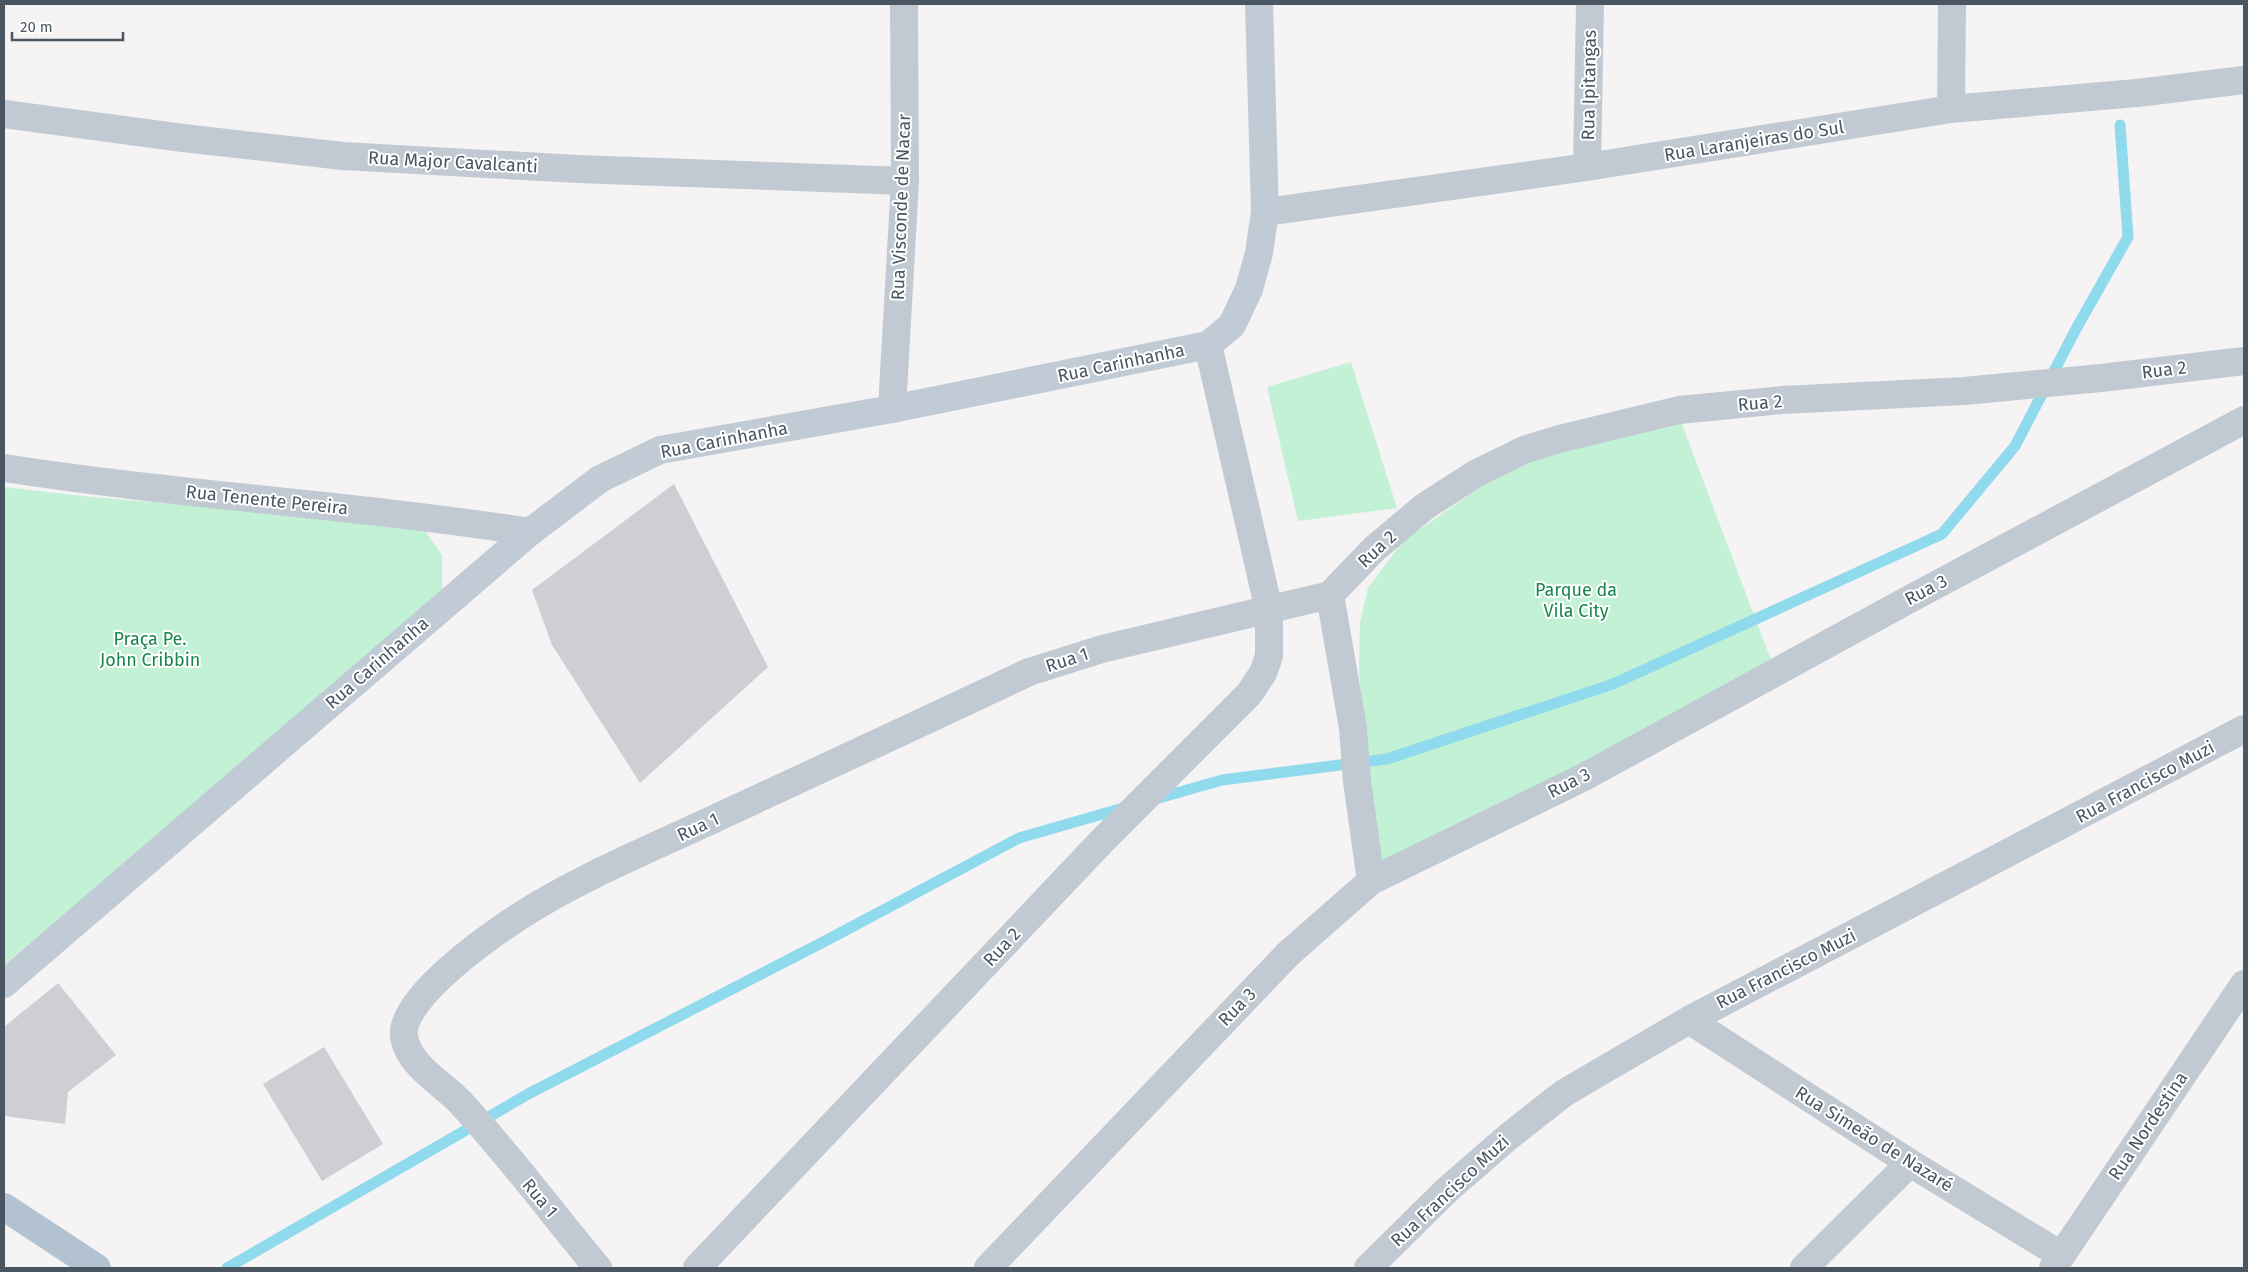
<svg xmlns="http://www.w3.org/2000/svg" width="2248" height="1272" font-family="'Fira Sans',sans-serif">
	<style>
		.green { fill: #c3f1d5 }
		.lines { fill: none; stroke-linecap: round; stroke-linejoin: round }
		.stream { stroke: #90daee; stroke-width: 11 }
		.building { fill: #cdcfd5 }
		.street { stroke: #c1cad2; stroke-width: 28 }
		.secondary { stroke: #c1cbd6; stroke-width: 28 }
		.primary { stroke: #b3c2d1; stroke-width: 28 }
		.labels { text-anchor: middle; stroke-width: 4; stroke-linejoin: round; paint-order: stroke }
		.street-label { font-size: 18px; fill: #4a5661; stroke: #fff }
		.park-label { font-size: 18px; fill: #17864f; stroke: #fff }
	</style>
	<rect width="100%" height="100%" fill="#f5f3f3"/>
	<path class="green" d="M1351 362 1397 508 1298 521 1267 387Z
		M1680 419 1771 660 1578 770 1376 864 1359 673 1360 622 1368 588 1402 542 1510 466Z
		M4 487 92 497 420 524 442 555V594L4 965Z"/>
	<g class="lines">
		<path class="stream" d="M1152 800 1222 780 1387 759 1613 684 1942 534 2015 446 2076 329 2128 237 2120 125
			M227 1268 530 1093 829 939 1019 838 1127 807"/>
	</g>
	<path class="building" d="M674 484 768 667 640 783 552 645 532 590Z
		M58 983 116 1055 68 1092 65 1124 4 1116V1027Z
		M324 1047 383 1144 322 1181 263 1084Z"/>
	<g class="lines">
		<path class="street" d="M1951 109 1952 4
			M4 114 183 138 343 156 578 169 905 181
			M1587 167 1590 4
			M1265 212 1587 167 1951 109 2137 93 2244 80
			M892 409 905 181 904 4
			M4 468C179 495 355 505 530 532
			M1330 595 1374 549 1424 507 1475 474 1524 450 1559 439 1679 410 1782 400 1964 391 2101 378 2244 361
			M1330 595 1353 728 1357 781 1371 881
			M1689 1020 1910 1163 2061 1255
			M598 1268C552 1213 509 1155 461 1103 442 1083 409 1066 404 1037 398 999 491 935 520 916 581 877 650 849 716 818 820 770 925 721 1029 672L1102 649 1330 595
			M697 1268 1102 841 1249 694 1263 673 1269 656V610L1208 345
			M988 1268 1288 954 1371 881 1584 777 1908 600 2244 420
			M1368 1268 1447 1190 1508 1137 1564 1093 1689 1020 2244 729
			M1804 1268 1910 1163
			M2053 1268 2244 984"/>
		<path class="secondary" d="M4 984 530 532 600 479 660 450 892 409 1208 345 1232 325 1249 289 1259 253 1265 212 1259 4"/>
		<path class="primary" d="M4 1207 97 1268"/>
	</g>
	<g class="labels">
		<g class="street-label">
			<text transform="translate(1589 85) rotate(-89)" y="6">Rua Ipitangas</text>
			<text transform="translate(1754 141) rotate(-9)" y="6">Rua Laranjeiras do Sul</text>
			<text transform="translate(453 162) rotate(3)" y="6">Rua Major Cavalcanti</text>
			<text transform="translate(901 207) rotate(-88)" y="6">Rua Visconde de Nacar</text>
			<text transform="translate(1121 363) rotate(-12)" y="6">Rua Carinhanha</text>
			<text transform="translate(2164 370) rotate(-7)" y="6">Rua 2</text>
			<text transform="translate(1760 403) rotate(-5)" y="6">Rua 2</text>
			<text transform="translate(724 440) rotate(-11)" y="6">Rua Carinhanha</text>
			<text transform="translate(267 500) rotate(6)" y="6">Rua Tenente Pereira</text>
			<text transform="translate(1377 549) rotate(-43)" y="6">Rua 2</text>
			<text transform="translate(1926 590) rotate(-28)" y="6">Rua 3</text>
			<text transform="translate(1067 660) rotate(-18)" y="6">Rua 1</text>
			<text transform="translate(377 663) rotate(-41)" y="6">Rua Carinhanha</text>
			<text transform="translate(2145 782) rotate(-28)" y="6">Rua Francisco Muzi</text>
			<text transform="translate(1569 783) rotate(-27)" y="6">Rua 3</text>
			<text transform="translate(698 827) rotate(-25)" y="6">Rua 1</text>
			<text transform="translate(1002 947) rotate(-47)" y="6">Rua 2</text>
			<text transform="translate(1786 969) rotate(-27)" y="6">Rua Francisco Muzi</text>
			<text transform="translate(1237 1007) rotate(-46)" y="6">Rua 3</text>
			<text transform="translate(2148 1126) rotate(-56)" y="6">Rua Nordestina</text>
			<text transform="translate(1874 1139) rotate(32)" y="6">Rua Simeão de Nazaré</text>
			<text transform="translate(1450 1191) rotate(-43)" y="6">Rua Francisco Muzi</text>
			<text transform="translate(540 1198) rotate(50)" y="6">Rua 1</text>
		</g>
		<g class="park-label">
			<text x="1576" y="596">Parque da<tspan x="1576" dy="21">Vila City</tspan></text>
			<text x="150" y="645">Praça Pe.<tspan x="150" dy="21">John Cribbin</tspan></text>
		</g>
	</g>
	<rect width="2248" height="1272" fill="none" stroke="#4a5661" stroke-width="10"/>
	<path d="M12 32v8h111v-8" fill="none" stroke="#4a5661" stroke-width="2.5"/>
	<text x="20" y="32" font-size="15" fill="#4a5661" stroke="#ffffff" stroke-width="4" paint-order="stroke">20 m</text>
</svg>
